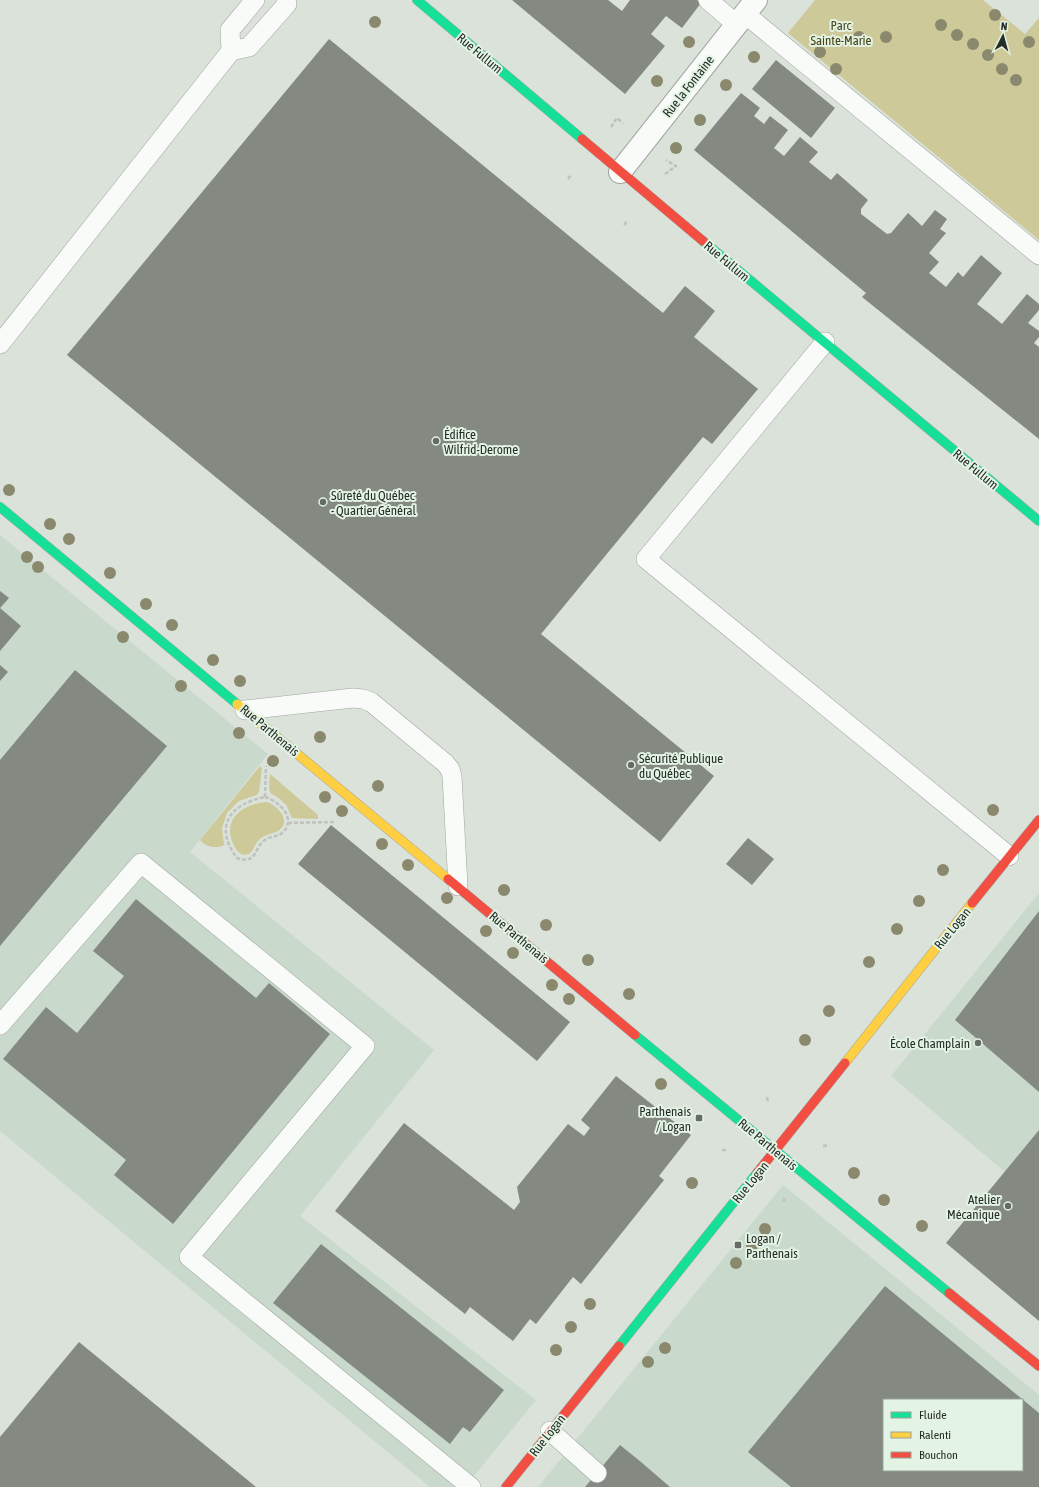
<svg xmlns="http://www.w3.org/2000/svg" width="1039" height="1487" font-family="'Asap Condensed',sans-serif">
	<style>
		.built { fill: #c9d9cb; fill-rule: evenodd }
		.green { fill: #cdc999 }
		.building { fill: #848982; fill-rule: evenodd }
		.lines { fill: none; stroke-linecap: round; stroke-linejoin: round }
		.lane-casing { stroke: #a0a6a0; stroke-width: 20 }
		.street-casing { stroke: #a0a6a0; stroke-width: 24 }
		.fast-casing { stroke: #a0a6a0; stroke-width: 10 }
		.slow-casing { stroke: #a0a6a0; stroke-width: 10 }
		.jam-casing { stroke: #a0a6a0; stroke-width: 10 }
		.path { stroke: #c0c2c0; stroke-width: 2.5; stroke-dasharray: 4 2; stroke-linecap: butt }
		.lane { stroke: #f9fbf9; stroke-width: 19 }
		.street { stroke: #f9fbf9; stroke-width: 22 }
		.fast { stroke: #16e098; stroke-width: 9 }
		.slow { stroke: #ffcf43; stroke-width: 9 }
		.jam { stroke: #f24e42; stroke-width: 9 }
		.tree { fill: #8a896e }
		.poi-dot { fill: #656c66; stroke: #e3f4e4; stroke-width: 1.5 }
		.labels { text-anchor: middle; stroke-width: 4; stroke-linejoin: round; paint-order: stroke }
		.park-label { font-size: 13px; fill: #484116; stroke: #e3f4e4 }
		.street-label { font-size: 13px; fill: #262c27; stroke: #e3f4e4 }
		.poi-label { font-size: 13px; fill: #262c27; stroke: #e3f4e4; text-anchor: start }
	</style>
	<rect width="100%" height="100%" fill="#dae2da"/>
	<path class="built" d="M0 535 268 754 190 852 434 1050 300 1216 536 1400 465 1487H430L0 1131Z
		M1039 893V1130L1005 1172 891 1076Z
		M783 1185 1039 1395V1487H538ZM884 1400H1022V1470H884Z"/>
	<path class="green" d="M815 0H983L1025 34 1039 18V240L788 33Z
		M260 766 262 768 259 792 257 795 239 801 227 813 222 828 224 845C216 849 205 847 200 840Z
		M270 774 318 815V819L292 818C289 814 289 808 285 804 272 789 267 801 270 774Z
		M267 802C277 805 293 822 278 831 272 834 266 834 260 839 255 843 254 850 249 854L243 855C236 851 233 845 231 838 225 815 248 803 267 802Z"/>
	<path class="building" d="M512 0H608L622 11 630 0H697L701 3 682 28 666 16 651 34 665 46 625 94Z
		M329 39 663 313 685 286 715 311 694 337 758 389 712 444 703 437 541 634 714 776 660 842 67 355Z
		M776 60 835 108 811 138 752 89Z
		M741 93 760 108 754 116 764 124 770 116 788 130 774 148 784 156 800 137 818 152 809 162 831 180 837 173 868 200 861 209V214L887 234 891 233 908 213 922 226 935 210 947 219 940 229 946 233 929 253 939 262 929 273 946 287 958 272 963 277 981 255 1002 273 977 304 990 314 1002 324 1027 294 1039 304V310L1028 323 1039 331V337L1034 343 1039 347V439L862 297 866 293 694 150Z
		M0 591 9 598 0 608Z
		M0 608 21 626 0 651Z
		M0 665 8 672 0 681Z
		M75 670 167 746 0 946V760Z
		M331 825 570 1022 537 1061 298 864Z
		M748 838 774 859 752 885 726 864Z
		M136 899 256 998 269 983 330 1034 173 1224 114 1175 126 1160 3 1059 46 1007 77 1033 124 976 93 951Z
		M1039 911V1092L955 1020Z
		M616 1076 691 1135 659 1176 664 1180 581 1284 573 1277 536 1324 530 1319 513 1341 470 1307 465 1314 335 1211 404 1123 514 1210 520 1202 517 1187 568 1124 584 1136 590 1128 581 1120Z
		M1039 1130V1321L946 1243Z
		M321 1244 504 1390 470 1432 463 1427 450 1444 273 1303Z
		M885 1286 1039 1413V1487H791L748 1452ZM884 1400H1022V1470H884Z
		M79 1342 256 1487H0V1437Z
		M620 1445 641 1462 670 1487H585Z"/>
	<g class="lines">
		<g class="lane-casing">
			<path id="lane" d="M708 0 736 24
				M745 14 1039 255
				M231 51 230 30 255 0
				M825 342 646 559 1009 856
				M0 344 231 51 249 47 287 4 286 0
				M245 710 353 698 363 699 371 702 445 763 450 769 452 776 458 886
				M0 1025 141 863 365 1046 189 1257 471 1487
				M550 1431 597 1473"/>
		</g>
		<g class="street-casing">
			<path id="street" d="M620 172 756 0"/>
		</g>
		<g class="fast-casing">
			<path id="fast" d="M417 0 582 139
				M703 241 1039 521
				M0 507 237 704
				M635 1035 949 1293
				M619 1346 757 1173"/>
		</g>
		<g class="slow-casing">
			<path id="slow" d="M237 704 448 879
				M845 1063 972 903"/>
		</g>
		<g class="jam-casing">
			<path id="jam" d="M582 139 703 241
				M448 879 635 1035
				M972 903 1039 820
				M757 1173 845 1063
				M949 1293 1039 1366
				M506 1487 619 1346"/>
		</g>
		<path class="path" d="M611 127 617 118 623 123
			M665 174 676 166 666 160
			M568 179 571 175
			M624 225 627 221
			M265 797C279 801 298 819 282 833 277 837 270 836 265 840 253 848 258 865 237 858 213 826 230 804 265 797Z
			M265 797 266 766
			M288 823 335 822
			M767 1097 768 1102
			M823 1146 828 1145
			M722 1150H726
			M784 1198V1203"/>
		<use href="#lane" class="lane"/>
		<use href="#street" class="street"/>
		<use href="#fast" class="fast"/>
		<use href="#slow" class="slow"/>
		<use href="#jam" class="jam"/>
	</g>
	<g class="tree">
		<circle cx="995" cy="15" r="6"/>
		<circle cx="375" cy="22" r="6"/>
		<circle cx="941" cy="25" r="6"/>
		<circle cx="957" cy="35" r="6"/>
		<circle cx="859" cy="37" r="6"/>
		<circle cx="886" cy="37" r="6"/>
		<circle cx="689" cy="42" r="6"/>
		<circle cx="1029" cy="42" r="6"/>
		<circle cx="973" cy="44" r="6"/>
		<circle cx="820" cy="52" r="6"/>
		<circle cx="988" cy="55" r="6"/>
		<circle cx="754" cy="57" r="6"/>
		<circle cx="836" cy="69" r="6"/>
		<circle cx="1002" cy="69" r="6"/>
		<circle cx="1016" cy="80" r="6"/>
		<circle cx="657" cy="81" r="6"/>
		<circle cx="726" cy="85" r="6"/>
		<circle cx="700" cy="120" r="6"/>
		<circle cx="676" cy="148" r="6"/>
		<circle cx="9" cy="490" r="6"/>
		<circle cx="50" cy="524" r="6"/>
		<circle cx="69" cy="539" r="6"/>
		<circle cx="27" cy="557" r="6"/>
		<circle cx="38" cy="567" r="6"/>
		<circle cx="110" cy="573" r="6"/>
		<circle cx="146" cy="604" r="6"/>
		<circle cx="172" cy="625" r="6"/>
		<circle cx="123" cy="637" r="6"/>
		<circle cx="213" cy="660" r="6"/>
		<circle cx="240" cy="681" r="6"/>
		<circle cx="181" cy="686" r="6"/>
		<circle cx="239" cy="733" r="6"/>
		<circle cx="320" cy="737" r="6"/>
		<circle cx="273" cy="761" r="6"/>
		<circle cx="378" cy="786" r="6"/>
		<circle cx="325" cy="797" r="6"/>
		<circle cx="993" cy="810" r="6"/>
		<circle cx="342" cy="811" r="6"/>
		<circle cx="382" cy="844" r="6"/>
		<circle cx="408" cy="865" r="6"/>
		<circle cx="943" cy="870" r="6"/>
		<circle cx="504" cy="890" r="6"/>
		<circle cx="447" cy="898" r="6"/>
		<circle cx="919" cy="901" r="6"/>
		<circle cx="546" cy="925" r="6"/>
		<circle cx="897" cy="929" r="6"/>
		<circle cx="486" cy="931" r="6"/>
		<circle cx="513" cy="953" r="6"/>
		<circle cx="588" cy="960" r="6"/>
		<circle cx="869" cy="962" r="6"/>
		<circle cx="552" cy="985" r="6"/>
		<circle cx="629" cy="994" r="6"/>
		<circle cx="569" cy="999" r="6"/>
		<circle cx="829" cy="1011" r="6"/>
		<circle cx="805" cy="1040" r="6"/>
		<circle cx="661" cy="1084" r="6"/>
		<circle cx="854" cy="1173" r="6"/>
		<circle cx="692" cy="1183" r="6"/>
		<circle cx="884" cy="1200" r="6"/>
		<circle cx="922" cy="1226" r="6"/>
		<circle cx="765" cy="1229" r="6"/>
		<circle cx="752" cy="1246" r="6"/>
		<circle cx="736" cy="1263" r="6"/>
		<circle cx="590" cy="1304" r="6"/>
		<circle cx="571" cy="1327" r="6"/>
		<circle cx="665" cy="1348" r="6"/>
		<circle cx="556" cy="1350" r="6"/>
		<circle cx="648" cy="1362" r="6"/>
	</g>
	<g class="poi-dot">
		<circle cx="436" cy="441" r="4"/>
		<circle cx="323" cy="502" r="4"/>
		<circle cx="631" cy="765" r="4"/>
		<circle cx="978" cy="1043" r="4"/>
		<rect x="695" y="1114" width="8" height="8" rx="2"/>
		<circle cx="1008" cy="1206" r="4"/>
		<rect x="734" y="1241" width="8" height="8" rx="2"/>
	</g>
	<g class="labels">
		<g class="park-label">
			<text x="841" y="30">Parc<tspan x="841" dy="15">Sainte-Marie</tspan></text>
		</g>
		<g class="street-label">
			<text transform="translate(480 53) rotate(40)" y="5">Rue Fullum</text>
			<text transform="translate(688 86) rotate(-52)" y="5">Rue la Fontaine</text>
			<text transform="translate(727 261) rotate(40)" y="5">Rue Fullum</text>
			<text transform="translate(976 469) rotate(40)" y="5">Rue Fullum</text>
			<text transform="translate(270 730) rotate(40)" y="5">Rue Parthenais</text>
			<text transform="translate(952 928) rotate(-51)" y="5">Rue Logan</text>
			<text transform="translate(519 937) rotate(40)" y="5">Rue Parthenais</text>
			<text transform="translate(768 1144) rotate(40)" y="5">Rue Parthenais</text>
			<text transform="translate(750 1182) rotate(-51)" y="5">Rue Logan</text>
			<text transform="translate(547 1435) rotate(-52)" y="5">Rue Logan</text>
		</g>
		<g class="poi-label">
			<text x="444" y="439">Édifice<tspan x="444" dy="15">Wilfrid-Derome</tspan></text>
			<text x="331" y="500">Sûreté du Québec<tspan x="331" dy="15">- Quartier Général</tspan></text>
			<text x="639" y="763">Sécurité Publique<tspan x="639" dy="15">du Québec</tspan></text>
			<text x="970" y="1048" text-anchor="end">École Champlain</text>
			<text x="691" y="1116" text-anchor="end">Parthenais<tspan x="691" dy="15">/ Logan</tspan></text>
			<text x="1000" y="1204" text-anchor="end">Atelier<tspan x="1000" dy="15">Mécanique</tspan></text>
			<text x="746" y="1243">Logan /<tspan x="746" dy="15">Parthenais</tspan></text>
		</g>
	</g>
	<rect x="883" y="1399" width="140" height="72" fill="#e3f4e4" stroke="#97a498"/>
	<rect x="891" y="1412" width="20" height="6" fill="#16e098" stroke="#97a498"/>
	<text x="919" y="1419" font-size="12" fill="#262c27">Fluide</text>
	<rect x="891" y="1432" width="20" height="6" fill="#ffcf43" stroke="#97a498"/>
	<text x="919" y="1439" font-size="12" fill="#262c27">Ralenti</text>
	<rect x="891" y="1452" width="20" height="6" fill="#f24e42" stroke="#97a498"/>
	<text x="919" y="1459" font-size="12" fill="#262c27">Bouchon</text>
	<g transform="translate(1003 36) rotate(6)" stroke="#e3f4e4" stroke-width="3" paint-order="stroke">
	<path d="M0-3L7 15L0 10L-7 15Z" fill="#262c27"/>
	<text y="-6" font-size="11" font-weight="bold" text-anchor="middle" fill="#262c27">N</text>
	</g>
</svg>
